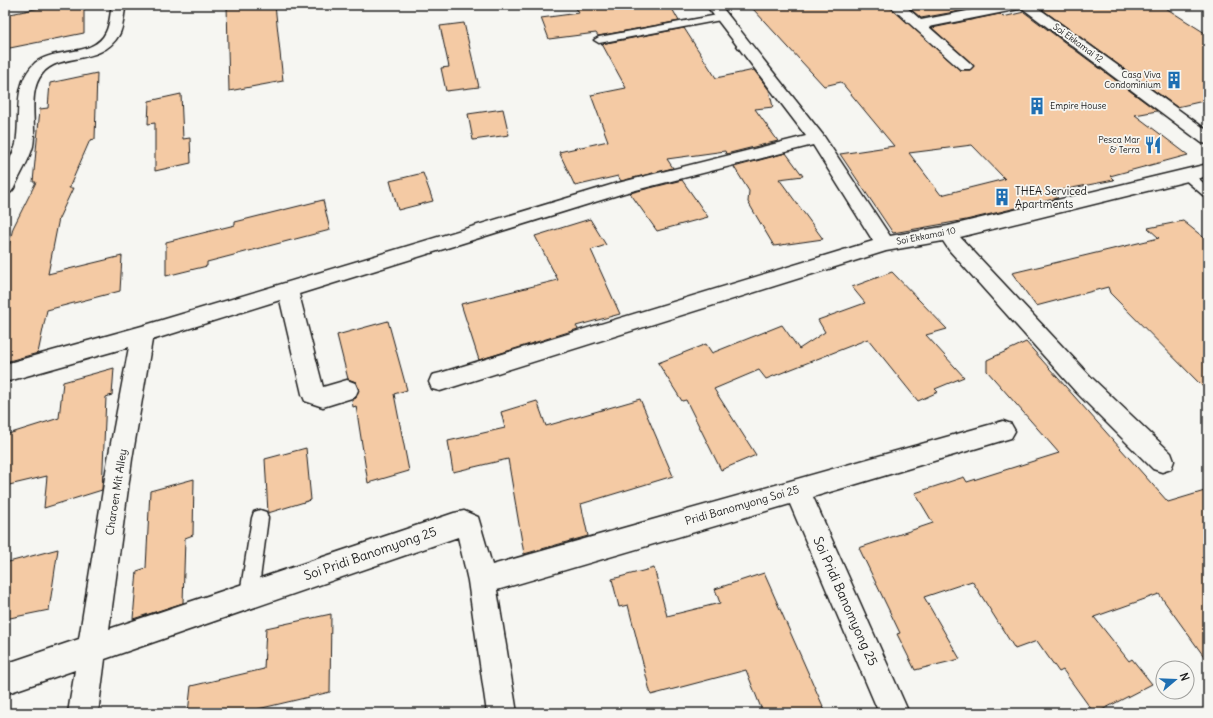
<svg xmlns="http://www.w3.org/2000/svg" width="1213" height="718" font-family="Delius,sans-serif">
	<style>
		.building { fill: #f4caa4; stroke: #1c1c1c; fill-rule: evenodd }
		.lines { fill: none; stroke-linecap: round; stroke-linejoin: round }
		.service-casing { stroke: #1c1c1c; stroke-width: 3 }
		.minor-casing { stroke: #1c1c1c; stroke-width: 3 }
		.tertiary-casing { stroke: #1c1c1c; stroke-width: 3 }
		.service { fill: #f6f6f2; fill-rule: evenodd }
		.minor { fill: #f6f6f2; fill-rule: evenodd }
		.tertiary { fill: #f6f6f2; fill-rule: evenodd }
		.labels { text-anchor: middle; stroke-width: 3.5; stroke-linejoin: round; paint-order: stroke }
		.far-street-label { font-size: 9px; fill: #1c1c1c; stroke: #f6f6f2 }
		.far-poi-label { font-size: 9px; fill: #1c1c1c; stroke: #f6f6f2; text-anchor: end }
		.poi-label { font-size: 11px; fill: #1c1c1c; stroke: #f6f6f2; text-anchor: start }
		.street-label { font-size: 11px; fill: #1c1c1c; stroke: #f6f6f2 }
		.near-street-label { font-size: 13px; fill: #1c1c1c; stroke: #f6f6f2 }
	</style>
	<rect width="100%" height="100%" fill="#f6f6f2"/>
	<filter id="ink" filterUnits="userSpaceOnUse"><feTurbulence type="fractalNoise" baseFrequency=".025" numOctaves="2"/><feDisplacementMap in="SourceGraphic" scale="8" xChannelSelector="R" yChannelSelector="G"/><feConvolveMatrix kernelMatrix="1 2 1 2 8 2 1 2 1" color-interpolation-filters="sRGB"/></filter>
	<g filter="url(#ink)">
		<path class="building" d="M55 5H84V33L5 49V15Z
			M227 5H275L283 81 229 91Z
			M574 5H670L679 21 598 36 596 33 549 39 541 18 579 13Z
			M781 5H888L960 70H970L974 66 932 28 1000 14 1003 17 1024 12 1157 111 1135 115 1188 155 1110 176 1114 180 1051 192 1058 198 966 220 893 233 840 154 894 146 841 82 824 86 753 9ZM972 145 1005 179 941 195 909 153Z
			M906 5H987L988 6 921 18Z
			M1052 5H1161L1208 35V100L1177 107 1040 8Z
			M464 23 479 87 446 91 441 68 449 67 440 26Z
			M684 28 716 78 754 70 769 90 773 107 755 109 778 141 726 154 725 151 667 159 673 168 621 181 618 176 575 186 559 152 608 141 591 95 626 88 602 44Z
			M97 73 95 139 90 140 69 188H73L59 218 48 274 122 256 120 291 47 310 38 353 5 362V261L13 228 36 182H33L40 109 48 108 50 83Z
			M181 94 183 139 190 138 191 163 155 171V123L148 124 149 101Z
			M503 109 509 135 473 140 468 114Z
			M786 153 803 176 779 179 823 239 774 246 748 202 749 191 734 167Z
			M423 173 433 201 398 210 390 181Z
			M682 180 708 217 657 231 630 193Z
			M323 200 330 230 207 262V266L166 276V242L235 225V222Z
			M590 219 606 245 591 250 620 314 576 326 578 329 479 360 461 304 558 280 535 236Z
			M1183 221 1208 241V392L1110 293 1108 287 1036 306 1012 273 1159 238 1148 228Z
			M892 272 947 329 926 335 964 377 935 389 938 392 918 401 868 339 766 379 759 370 714 389 756 455 721 470 686 400 682 401 658 363 706 344 712 353 782 325 799 349 825 332 818 320 865 303 852 287Z
			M388 321 407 390 394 394 409 471 368 483 356 406 353 407 352 400 356 398 359 389 356 382 348 379 337 335Z
			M1026 342 1168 502 1208 490V662L1159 594 1094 617 1129 661 1132 659 1152 684 1096 713H1094L1063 670 1059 672 1037 641 1015 649 972 581 924 597 960 659 915 670 897 634 900 633 859 548 933 523 915 493 964 477 967 482 1059 453 987 371V360Z
			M114 368 112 395 106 397 102 490 44 508 47 476 5 486V435L59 418 63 382Z
			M640 399 673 476 581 504 588 536 524 554 508 459 453 472 448 441 505 428 501 412 537 401 546 426Z
			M306 448 311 500 268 513 265 459Z
			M194 479 193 535 185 538 183 603 133 619 137 571 146 568 150 491Z
			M58 549 49 610 5 619V563Z
			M654 568 667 616 720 603 715 589 764 573 826 713H763L746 670 651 695 628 605 619 607 612 579Z
			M331 614 330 692 258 709 257 713H188L191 686 264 669 266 628Z"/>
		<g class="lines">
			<g class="service-casing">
				<path id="service" d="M723 14 726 15V19L599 43 594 40 599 37Z
					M1187 171 1191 172 1208 187V197L1204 196 1183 178 1181 175 1183 172Z
					M260 510 266 512 268 518 258 594 255 600 249 603 243 600 240 594 252 518 254 512Z"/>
			</g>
			<g class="minor-casing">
				<path id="minor" d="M112 5H126C123 15 124 26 119 35 100 67 60 51 42 74 27 93 37 124 33 146 29 161 20 174 14 188L11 192 5 194C5 187 3 177 5 170 8 161 14 153 16 144 21 117 12 84 35 63 54 47 94 58 106 32 110 24 110 14 112 5Z
					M706 5H720L823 135 890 236 948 226 1208 164V176L960 237 1092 378 1171 453 1174 461 1171 469 1162 472 1153 469 1076 392 949 250 943 241 886 251 440 391 432 389 429 382 432 375 440 373 873 241 813 145 624 193 299 294 323 387 347 380 355 383 358 390 355 397 323 407 305 401 302 394 280 300 152 340 132 459 109 629 454 513 464 511 478 517 492 565 1003 421 1011 424 1015 431 1011 438 813 497 909 713H879L790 504 497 590 517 713H487L468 581 458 537 105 659 98 713H68L75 670 5 694V664L79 639 108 459 129 347 5 382V364L142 326 614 184 806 136Z
					M889 5H904L921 20 998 5H1026L1024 8 929 27 970 63 973 66 970 69H960Z"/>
			</g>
			<g class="tertiary-casing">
				<path id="tertiary" d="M1018 5H1034L1208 131V144L1202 143Z"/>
			</g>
			<use href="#service" class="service"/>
			<use href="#minor" class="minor"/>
			<use href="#tertiary" class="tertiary"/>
		</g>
	</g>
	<defs>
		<g id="building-bare" transform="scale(1.38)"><path d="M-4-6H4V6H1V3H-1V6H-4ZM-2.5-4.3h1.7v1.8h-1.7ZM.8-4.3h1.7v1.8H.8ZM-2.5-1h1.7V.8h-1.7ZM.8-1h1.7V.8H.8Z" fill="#1f6fb2" stroke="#f6f6f2" stroke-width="2.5" paint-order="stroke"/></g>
		<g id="restaurant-bare" transform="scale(1.38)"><path d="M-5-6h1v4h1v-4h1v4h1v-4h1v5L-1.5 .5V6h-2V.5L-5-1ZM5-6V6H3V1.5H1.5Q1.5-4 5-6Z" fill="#1f6fb2" stroke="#f6f6f2" stroke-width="2.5" paint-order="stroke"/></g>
	</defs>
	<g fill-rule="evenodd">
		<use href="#building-bare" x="1174" y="80"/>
		<use href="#building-bare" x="1037" y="106"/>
		<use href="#restaurant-bare" x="1153" y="145"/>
		<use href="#building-bare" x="1002" y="197"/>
	</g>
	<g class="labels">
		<g class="far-street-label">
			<text transform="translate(1078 43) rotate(36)" y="3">Soi Ekkamai 12</text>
			<text transform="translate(926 236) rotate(-11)" y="3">Soi Ekkamai 10</text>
		</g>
		<g class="far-poi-label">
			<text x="1161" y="78">Casa Viva<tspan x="1161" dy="10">Condominium</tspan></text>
			<text x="1050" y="109" text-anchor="start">Empire House</text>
			<text x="1140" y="143">Pesca Mar<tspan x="1140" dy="10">&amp; Terra</tspan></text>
		</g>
		<g class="poi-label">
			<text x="1015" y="195">THEA Serviced<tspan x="1015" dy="13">Apartments</tspan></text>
		</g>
		<g class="street-label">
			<text transform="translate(116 492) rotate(-81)" y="4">Charoen Mit Alley</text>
			<text transform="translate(742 505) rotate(-16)" y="4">Pridi Banomyong Soi 25</text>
		</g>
		<g class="near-street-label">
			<text transform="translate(370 553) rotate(-19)" y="5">Soi Pridi Banomyong 25</text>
			<text transform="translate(846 601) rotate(66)" y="5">Soi Pridi Banomyong 25</text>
		</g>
	</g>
	<rect width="1213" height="718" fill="none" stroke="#f6f6f2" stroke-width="20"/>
	<rect x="10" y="10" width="1193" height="698" fill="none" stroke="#1c1c1c" stroke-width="1.5" filter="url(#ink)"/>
	<g transform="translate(1175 680) rotate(71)"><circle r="19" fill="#f6f6f2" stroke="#9f9f9c"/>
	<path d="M0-3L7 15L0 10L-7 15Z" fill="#1f6fb2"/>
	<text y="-6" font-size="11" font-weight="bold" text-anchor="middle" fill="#1c1c1c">N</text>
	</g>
</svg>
